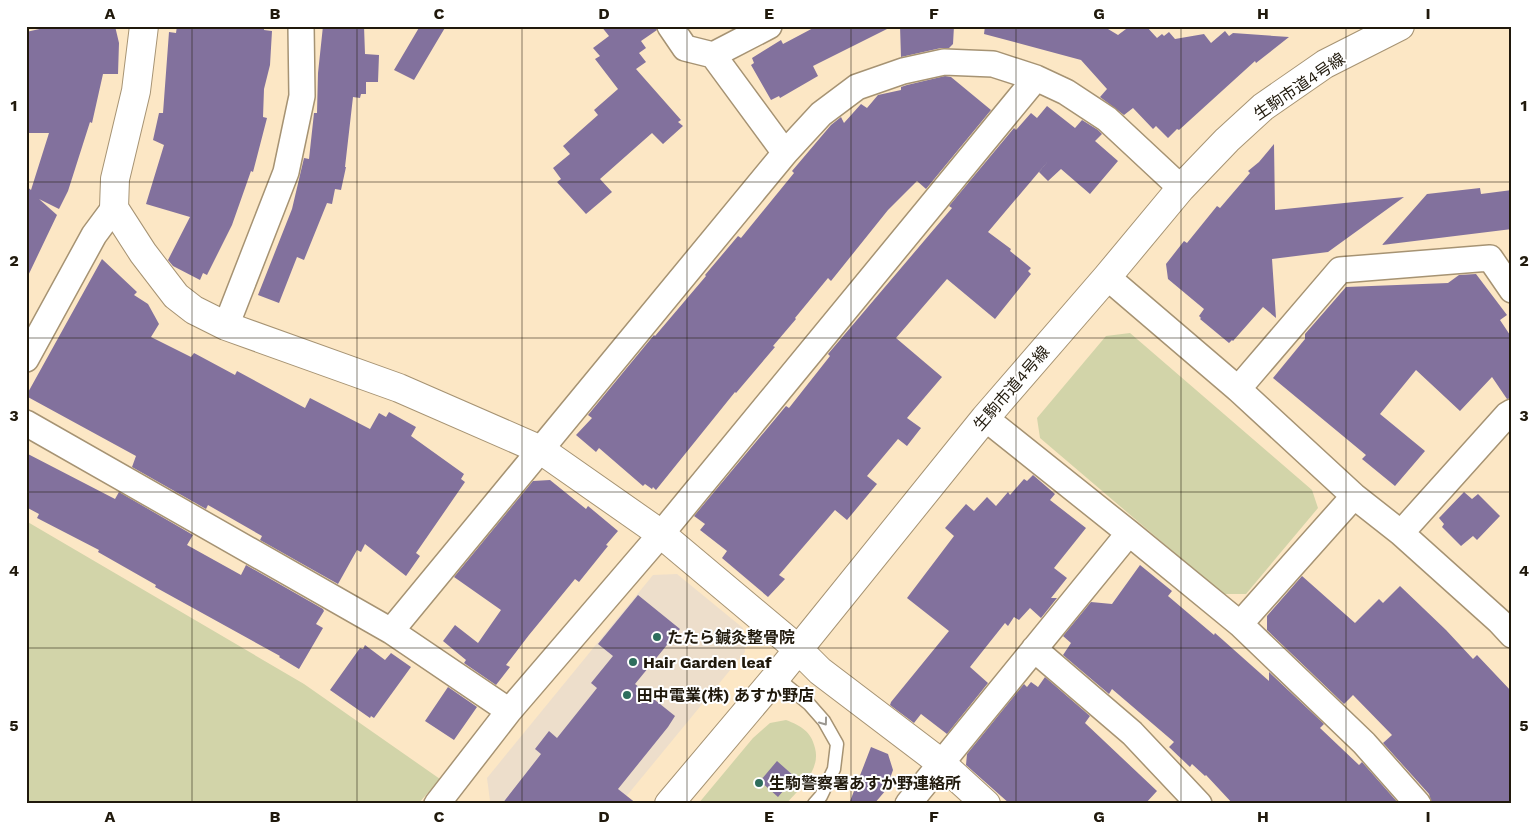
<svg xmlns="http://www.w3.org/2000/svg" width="1538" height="830" font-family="'Work Sans','Noto Sans JP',sans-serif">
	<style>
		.commercial { fill: #eddecb }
		.green { fill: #d2d4a9 }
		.building { fill: #82719d }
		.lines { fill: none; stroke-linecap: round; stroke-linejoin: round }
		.service-casing { stroke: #a69373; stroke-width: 15 }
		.minor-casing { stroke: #a69373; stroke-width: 28 }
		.tertiary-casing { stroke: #a69373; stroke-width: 30 }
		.service { stroke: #fff; stroke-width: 12 }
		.minor { stroke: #fff; stroke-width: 25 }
		.tertiary { stroke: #fff; stroke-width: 28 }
		.oneway { stroke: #9b9892 }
		.grid { fill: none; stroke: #20190c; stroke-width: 1; stroke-opacity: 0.55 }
		.poi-dot { fill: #2e6e5d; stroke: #fff; stroke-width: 2 }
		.labels { text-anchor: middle; stroke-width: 4; stroke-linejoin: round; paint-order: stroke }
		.street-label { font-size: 16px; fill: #20190c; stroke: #fff }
		.poi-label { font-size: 16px; font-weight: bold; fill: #20190c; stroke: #fff; text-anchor: start }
		.neatline { fill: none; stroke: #20190c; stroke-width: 2 }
		.grid-label { font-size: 16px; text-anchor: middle; font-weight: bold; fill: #20190c }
	</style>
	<rect width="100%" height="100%" fill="#fce7c5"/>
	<path class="commercial" d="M677 574 743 628 745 652 620 804H493L490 801 487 778 653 575Z"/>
	<path class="green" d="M1130 333 1312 490 1318 508 1246 594H1223L1040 438 1037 418 1106 336Z
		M26 521 304 684 440 779 418 804H26Z
		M786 720C801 726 811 731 815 748 821 770 800 788 786 804H698L753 738 770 723Z"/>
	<path class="building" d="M53 26H115L119 43 118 74H103L92 123 90 122 68 191 59 209 39 199 57 215 26 280V186L31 190 49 133H26V32Z
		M177 26 226 29V26H264V30L272 31 270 65 264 89 263 117 267 118 253 172 251 171 232 225 207 275 203 273 200 280 173 266 168 260 190 217 146 204 164 145 153 140 159 113H163L169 32 176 33Z
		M323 26H364L365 54 379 55 378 82H366V94H361L360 98 353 97 345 167H346L341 190 335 189 332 204 327 203 304 260 297 257 279 303 258 295 292 209 304 158 309 159 314 113H317L318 73Z
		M420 26H446L414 80 394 70Z
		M601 26H656L657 30 641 41 646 48 639 53 646 62 636 69 681 120 678 122 683 126 663 144 652 133 600 179 612 192 586 214 557 182 561 179 553 168 570 154 563 146 598 115 594 110 618 89 595 59 600 56 593 48 609 36Z
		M817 26H893L813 66 818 76 780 98 779 96 771 100 751 65 754 63 752 58 781 40 783 44Z
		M900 26H954L953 44 949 48H941L901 57Z
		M985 26H1103L1118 35 1130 26H1146L1157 38 1162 34 1164 36 1169 32 1175 39 1204 34 1211 43 1225 31 1229 36 1233 33 1289 37 1256 63 1255 61 1179 130 1177 129 1168 138 1156 126 1153 129 1133 108 1124 115 1100 97 1107 89 1081 60 984 34Z
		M945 76 951 77 991 110 926 189 917 181 888 210 831 281 828 278 795 318 796 319 773 346 775 347 736 393 735 392 656 490 653 487 652 489 645 484 643 486 599 448 596 452 576 435 592 418 588 415 654 335 655 336 706 276 705 275 738 236 741 238 794 173 792 171 831 125 841 117 844 123 861 104 867 108 878 95 901 90V87L907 85Z
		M1047 106 1075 128 1082 120 1098 130 1102 134 1095 141 1118 161 1090 194 1061 169 1048 181 1039 172 1049 160 988 232 1011 249 1010 251 1031 268 1028 271 1031 274 995 319 947 279 896 338 942 377 907 418 921 428 907 446 898 439 867 476 877 484 847 520 835 510 779 575 785 579 768 597 722 558 727 551 700 530 705 524 694 516 786 406 789 408 830 356 828 354 952 208 949 206 1014 128 1016 130 1031 113 1037 118Z
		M1274 144 1275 210 1404 197 1328 252 1272 259 1276 318 1263 307 1233 341 1232 340 1229 343 1200 319 1201 318 1199 316 1204 309 1168 279 1166 264 1184 241 1187 243 1217 206 1220 208 1250 173 1248 171 1259 162Z
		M1480 188 1481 194 1512 190V229L1382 245 1427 194Z
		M102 259 137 292 134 295 148 304 159 324 151 337 191 357 194 353 235 375 237 371 305 408 310 398 370 429 379 413 386 417 389 412 416 427 411 436 464 474 461 479 465 482 416 553 420 556 406 576 365 544 361 552 357 550 338 584 260 540 262 536 208 505 206 509 132 467 136 456 26 396Z
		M1476 274 1507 315 1500 320 1512 338V398L1507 399 1492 377 1460 411 1416 370 1380 414 1425 451 1395 486 1362 459 1366 455 1273 378 1305 339V334L1346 287 1448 283 1459 275Z
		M26 453 115 499 119 492 193 535 187 545 241 575 246 565 323 609 324 611 316 624 323 628 299 669 279 657 280 656 155 587 156 585 98 552 99 550 37 518 39 514 26 507Z
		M1033 475 1055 494 1050 500 1086 528 1054 568 1067 578 1051 598H1057L1041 618 1030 608 1019 620 1014 617 1008 626 1005 623 970 667 988 683 947 734 921 714 914 723 890 705 891 702 949 631 907 598 954 536 945 528 966 504 974 511 987 497 996 506 1008 492 1010 495 1024 479 1027 481Z
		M550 480 586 509 588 506 618 531 606 545 608 546 579 582 575 579 529 635 506 665 510 667 496 685 464 663 466 660 443 641 455 625 478 643 501 610 454 577 533 481Z
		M1464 492 1472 499 1478 494 1500 516 1477 540 1473 536 1461 546 1442 527 1444 524 1439 518Z
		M1140 565 1172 591 1168 596 1214 635 1215 633 1269 681V672L1324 724 1320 728 1359 765 1362 762 1399 804H1233L1206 775 1205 776 1192 764 1190 767 1169 747 1174 742 1112 689 1109 694 1063 655 1071 643 1063 636 1091 602 1112 604Z
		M1302 576 1355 623 1379 599 1383 603 1400 586 1446 630 1473 659 1477 655 1512 692V804H1432L1429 794 1383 743 1392 735 1353 695 1344 704 1267 630V616Z
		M638 595 680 629 635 684 675 716 668 727 618 789 637 804H502L541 754 535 749 549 731 557 738 597 688 591 683 613 656 598 644Z
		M365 645 385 660 391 653 411 667 374 718 371 716 370 718 330 690 360 648 363 649Z
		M1045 677 1090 716 1085 723 1157 791 1145 804H1010L966 765 967 754 1024 684 1027 687 1031 682 1038 687Z
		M448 687 477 707 454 740 425 721Z
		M871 747 888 754 893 770 886 790 874 804H849Z
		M777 761 795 777 778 797 760 781Z"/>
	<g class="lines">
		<g class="service-casing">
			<path id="service" d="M776 677 809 704 824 721 837 744 834 769 821 796 814 804"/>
		</g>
		<g class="minor-casing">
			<path id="minor" d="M670 26 685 48 713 55 785 153
				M713 55 769 26
				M1107 277 1238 389 1354 496 1401 533 1499 621 1512 635
				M226 326 286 172 302 96 301 26
				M26 359 94 235 114 208
				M1238 389 1340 270 1490 258 1512 290
				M985 418 1129 533 1240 624 1364 743 1418 804
				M26 423 391 631 509 711
				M1401 533 1507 415 1512 412
				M1240 624 1354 496
				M391 631 785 153 821 114 857 87 903 71 944 62 993 64 1036 78 1066 92 1107 119 1181 188
				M1034 649 1132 733 1199 804
				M437 804 509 711 661 534 1036 78
				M908 804 1129 533"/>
		</g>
		<g class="tertiary-casing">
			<path id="tertiary" d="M144 26 136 91 115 179 114 208 143 253 176 296 194 310 226 326 399 388 541 450 661 534 798 649 820 671 941 763 986 804
				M669 804 776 677 985 418 1107 277 1181 188 1227 140 1263 107 1325 64 1400 26"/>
		</g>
		<use href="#service" class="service"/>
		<use href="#minor" class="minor"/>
		<use href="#tertiary" class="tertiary"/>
	</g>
	<defs><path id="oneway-chevron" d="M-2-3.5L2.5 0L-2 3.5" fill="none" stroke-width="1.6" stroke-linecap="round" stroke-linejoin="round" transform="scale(1.25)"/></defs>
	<use class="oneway" href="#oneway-chevron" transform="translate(824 722) rotate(54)"/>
	<path class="grid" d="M192 26V804M357 26V804M522 26V804M687 26V804M851 26V804M1016 26V804M1181 26V804M1346 26V804M26 182H1512M26 338H1512M26 492H1512M26 648H1512"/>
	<g class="poi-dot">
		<circle cx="657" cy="637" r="5"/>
		<circle cx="633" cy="662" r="5"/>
		<circle cx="627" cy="695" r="5"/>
		<circle cx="759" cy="783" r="5"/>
	</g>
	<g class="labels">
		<g class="street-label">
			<text transform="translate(1299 86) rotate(-34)" y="6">生駒市道4号線</text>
			<text transform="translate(1011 388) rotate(-49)" y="6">生駒市道4号線</text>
		</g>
		<g class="poi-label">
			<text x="667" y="643">たたら鍼灸整骨院</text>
			<text x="643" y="668">Hair Garden leaf</text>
			<text x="637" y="701">田中電業(株) あすか野店</text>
			<text x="769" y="789">生駒警察署あすか野連絡所</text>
		</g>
	</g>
	<rect width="1538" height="830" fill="none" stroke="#ffffff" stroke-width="55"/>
	<rect x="28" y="28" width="1482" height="774" class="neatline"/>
	<g class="grid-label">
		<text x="110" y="19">A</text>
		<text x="275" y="19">B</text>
		<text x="439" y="19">C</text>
		<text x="604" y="19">D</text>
		<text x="769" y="19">E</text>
		<text x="934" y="19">F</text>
		<text x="1099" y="19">G</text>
		<text x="1263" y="19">H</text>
		<text x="1428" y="19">I</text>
		<text x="14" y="111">1</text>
		<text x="1524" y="111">1</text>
		<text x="14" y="266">2</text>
		<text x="1524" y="266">2</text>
		<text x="14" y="421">3</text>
		<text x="1524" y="421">3</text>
		<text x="14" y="576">4</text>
		<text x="1524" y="576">4</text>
		<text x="14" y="731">5</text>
		<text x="1524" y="731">5</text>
		<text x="110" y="822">A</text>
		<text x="275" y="822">B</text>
		<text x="439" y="822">C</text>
		<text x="604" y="822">D</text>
		<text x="769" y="822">E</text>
		<text x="934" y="822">F</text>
		<text x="1099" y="822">G</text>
		<text x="1263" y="822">H</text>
		<text x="1428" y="822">I</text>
	</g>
</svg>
